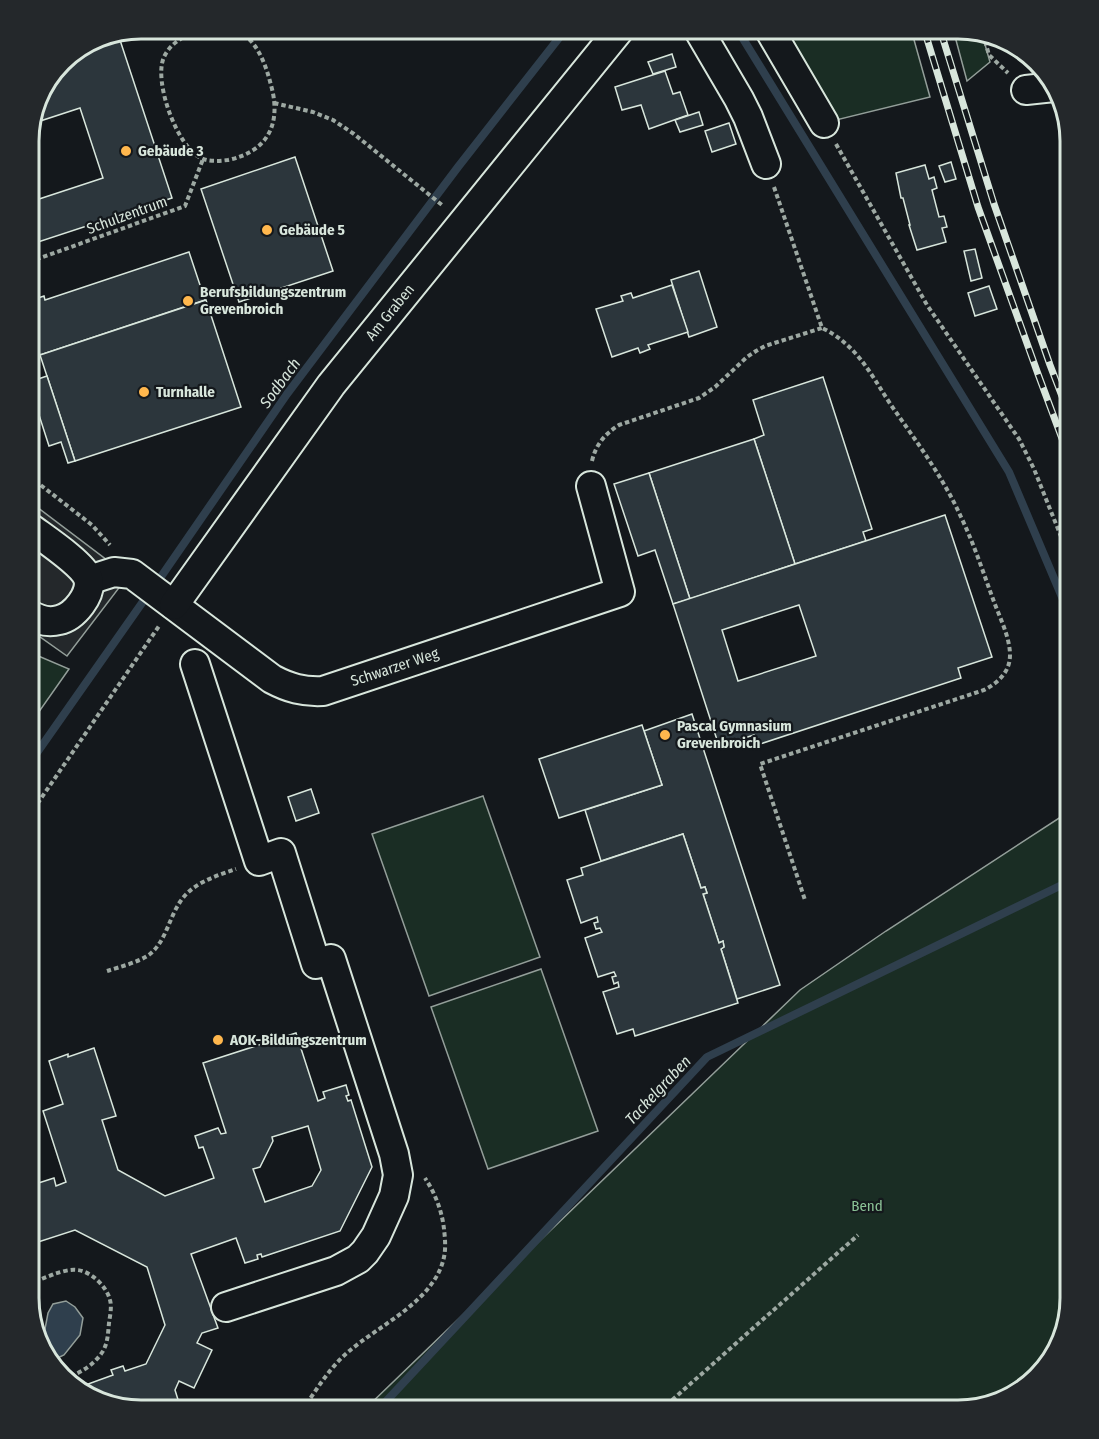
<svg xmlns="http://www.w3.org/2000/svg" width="1099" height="1439" viewBox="0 0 1099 1439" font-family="'Fira Sans Condensed',sans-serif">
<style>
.green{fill:#1a2d24;stroke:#939e99;stroke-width:1.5}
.parking{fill:#24282b;stroke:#939e99;stroke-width:1.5}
.water{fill:#2f3f4d;stroke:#939e99;stroke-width:1.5}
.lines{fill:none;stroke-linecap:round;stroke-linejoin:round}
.stream{stroke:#2f3f4d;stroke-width:8}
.building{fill:#2c363c;stroke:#d8e6dc;stroke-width:1.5;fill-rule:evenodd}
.minor-casing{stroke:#d8e6dc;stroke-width:32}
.path{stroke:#9da8a2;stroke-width:4;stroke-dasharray:4.5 3;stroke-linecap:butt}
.minor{stroke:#14181c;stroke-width:28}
.rail-casing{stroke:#d8e6dc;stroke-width:7}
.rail{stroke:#14181c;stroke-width:4.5;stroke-dasharray:14;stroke-linecap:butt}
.poi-dot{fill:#ffb74d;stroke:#14181c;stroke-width:2}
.labels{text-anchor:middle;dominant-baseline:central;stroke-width:4.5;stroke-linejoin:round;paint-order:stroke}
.poi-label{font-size:15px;font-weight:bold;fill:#d8e6dc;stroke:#14181c;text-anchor:start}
.street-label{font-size:15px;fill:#d8e6dc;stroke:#14181c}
.park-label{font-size:15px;fill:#8ac095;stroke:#14181c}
.water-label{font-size:16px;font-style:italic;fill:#d8e6dc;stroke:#14181c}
.rim{fill:none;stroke:#d8e6dc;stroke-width:3}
</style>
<rect width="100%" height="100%" fill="#14181c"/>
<g class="green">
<path d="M769 29H911L930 97 824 123Z"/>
<path d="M953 29H965L982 34 990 62 967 81Z"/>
<path d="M29 652 69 669 29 726Z"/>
<path d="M483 796 540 957 429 996 372 834Z"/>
<path d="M1070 811V1298L1056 1354 1020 1392 958 1410H364L800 990 886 931Z"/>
<path d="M541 969 598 1131 488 1169 431 1007Z"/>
</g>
<path class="parking" d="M29 501 128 576 67 656 29 629Z"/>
<path class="water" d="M66 1301 75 1307 83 1318 80 1335 64 1355 49 1362 47 1360 40 1335 45 1329 48 1313 53 1304Z"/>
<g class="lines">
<g class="stream">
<path d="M737 29 1009 472 1070 616"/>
<path d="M156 584 287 394 458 167 566 29"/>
<path d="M29 764 149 593"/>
<path d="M378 1410 707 1057 1070 881"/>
</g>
</g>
<g class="building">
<path d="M119 37 172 198 29 245V190L33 201 103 178 80 108 31 124 40 91 67 57Z"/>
<path d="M672 54 676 67 653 74 648 62Z"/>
<path d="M665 71 673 94 680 92 688 115 649 129 641 105 622 110 615 87Z"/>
<path d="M699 112 703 125 680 132 675 120Z"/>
<path d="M729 123 736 144 712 152 705 131Z"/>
<path d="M295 157 333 271 239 302 201 189Z"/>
<path d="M951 162 956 179 945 182 939 166Z"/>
<path d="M925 165 929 179 934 177 937 188 932 190 939 217 944 216 947 227 942 228 946 242 917 250 909 225H910L903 198H901L896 173Z"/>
<path d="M975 249 982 278 971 281 964 251Z"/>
<path d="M189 252 205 300 40 355 29 319V301L44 296 45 300Z"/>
<path d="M699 271 717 327 689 337 671 280Z"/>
<path d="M672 285 688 332 648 345 650 349 640 353 638 348 612 357 596 309 623 301 621 296 631 293 633 298Z"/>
<path d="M989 286 997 309 975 316 968 293Z"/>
<path d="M206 300 241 407 75 461 40 355Z"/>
<path d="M47 376 75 461 68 463 61 442 49 446 29 384V382Z"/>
<path d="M823 377 872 529 863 532 866 541 795 564 754 439 764 435 753 400Z"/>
<path d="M754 439 795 564 690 599 649 473Z"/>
<path d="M649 473 690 599 673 604 655 550 638 556 614 484Z"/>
<path d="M945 515 992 657 958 668 961 678 757 745 754 735 719 746 673 604ZM799 605 816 656 738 681 722 630Z"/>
<path d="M692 714 780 985 737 999 721 949 724 947 723 941 719 943 703 894 707 893 705 887 701 888 683 834 601 861 585 810 662 785 644 731Z"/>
<path d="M642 725 662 785 559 818 539 759Z"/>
<path d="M311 789 319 813 296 821 288 797Z"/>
<path d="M683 834 701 888 705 887 707 893 703 894 719 943 723 941 724 947 721 949 738 1003 635 1036 633 1029 617 1034 603 992 619 987 618 982 614 984 612 977 616 976 614 972 598 977 585 938 602 932 600 928 596 929 594 923 598 922 597 917 581 923 567 880 583 875 581 868Z"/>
<path d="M296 1033 318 1101 325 1098 323 1092 346 1085 349 1095 346 1096 348 1101 351 1100 372 1167 340 1231 262 1257 261 1254 257 1255 258 1259 245 1263 236 1238 191 1254 218 1328 202 1333 197 1343 212 1350 194 1388 179 1381 175 1390 180 1406 166 1410H141L85 1396 77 1388 113 1375 111 1370 123 1366 125 1371 146 1364 165 1325 147 1267 75 1230 29 1245V1186L54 1178 56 1186 66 1182 43 1111 63 1104 49 1061 68 1054V1057L94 1048 116 1116 102 1120 118 1170 165 1196 214 1178 203 1147 199 1148 195 1136 218 1128 221 1134 226 1133 203 1063ZM308 1126 321 1170 312 1186 265 1202 253 1169 260 1167 273 1141 272 1137Z"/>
</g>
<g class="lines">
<defs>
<g id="minor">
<path d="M698 29 739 99 748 117 766 164"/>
<path d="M769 29 824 123"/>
<path d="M1026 90 1054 87"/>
<path id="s1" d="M89 580 114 572 132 574 272 679C289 688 303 692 323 691L620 592 591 486"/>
<path id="s2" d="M174 605 331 385 620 29"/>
<path d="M29 614C38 620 48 623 59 620 74 617 93 594 88 578 82 563 42 537 29 527"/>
<path d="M195 664 259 861 281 853 316 964 331 959 394 1154 398 1175 394 1196 376 1236 365 1252 358 1259 336 1271 226 1307"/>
</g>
</defs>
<use href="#minor" class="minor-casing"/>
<g class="path">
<path d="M204 29C189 34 172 40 164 57 153 81 177 147 201 158 209 162 219 161 228 160 266 152 281 126 272 89 266 65 258 40 235 29"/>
<path d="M983 34 989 55 1008 73"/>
<path d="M274 103 313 112 333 120 354 134 442 205"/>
<path d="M836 144 927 305 1019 439 1034 469 1070 559"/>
<path d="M774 187 822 328C857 345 870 373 891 405 916 441 943 477 961 517 974 544 983 572 993 599 999 616 1010 637 1010 655 1010 672 998 683 984 690L760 764 805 900"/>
<path d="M29 262 185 206 203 159"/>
<path d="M592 461C596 444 605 434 619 425L699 398 715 387 747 357 756 351 765 346 822 328"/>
<path d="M29 476 92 525 110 545"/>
<path d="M29 816 159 626"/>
<path d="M107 971C119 967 140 962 150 954 166 941 169 918 180 902 192 883 216 876 236 869"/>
<path d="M29 1286C36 1280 45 1278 54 1274 61 1272 69 1269 77 1270 91 1271 107 1287 110 1300 112 1307 110 1316 109 1323 108 1333 108 1342 103 1351 95 1364 81 1373 66 1378"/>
<path d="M302 1410C316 1391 329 1368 348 1352 379 1325 435 1301 444 1257 446 1248 445 1238 444 1229 442 1211 435 1193 425 1178"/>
<path d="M661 1410 858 1235"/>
</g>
<use href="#minor" class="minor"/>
<defs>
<g id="rail">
<path d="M924 29 978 207 1038 374 1070 460"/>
<path d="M940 29 994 204 1050 365 1070 417"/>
</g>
</defs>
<use href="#rail" class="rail-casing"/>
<use href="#rail" class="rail"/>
</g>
<g class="poi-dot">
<circle cx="126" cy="151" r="6"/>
<circle cx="267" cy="230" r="6"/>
<circle cx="188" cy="301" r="6"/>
<circle cx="144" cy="392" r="6"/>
<circle cx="665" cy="735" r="6"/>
<circle cx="218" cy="1040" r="6"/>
</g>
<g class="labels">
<g class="poi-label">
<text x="138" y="151">Gebäude 3</text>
<text x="279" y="230">Gebäude 5</text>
<text x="200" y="292">Berufsbildungszentrum<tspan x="200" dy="17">Grevenbroich</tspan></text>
<text x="156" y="392">Turnhalle</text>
<text x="677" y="726">Pascal Gymnasium<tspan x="677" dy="17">Grevenbroich</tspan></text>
<text x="230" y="1040">AOK-Bildungszentrum</text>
</g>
<g class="street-label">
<text transform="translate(127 215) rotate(-20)">Schulzentrum</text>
<text stroke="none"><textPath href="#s2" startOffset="364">Am Graben</textPath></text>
<text stroke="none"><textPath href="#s1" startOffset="348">Schwarzer Weg</textPath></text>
</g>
<g class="park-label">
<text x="867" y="1206">Bend</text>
</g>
<g class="water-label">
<text transform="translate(280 383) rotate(-54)">Sodbach</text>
<text transform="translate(658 1090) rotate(-47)">Tackelgraben</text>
</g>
</g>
<path d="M0 0H1099V1439H0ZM141 39H958A102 102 0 0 1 1060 141V1298A102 102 0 0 1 958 1400H141A102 102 0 0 1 39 1298V141A102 102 0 0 1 141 39Z" fill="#24282b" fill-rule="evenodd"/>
<path class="rim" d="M141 39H958A102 102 0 0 1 1060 141V1298A102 102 0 0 1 958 1400H141A102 102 0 0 1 39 1298V141A102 102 0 0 1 141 39Z"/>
</svg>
